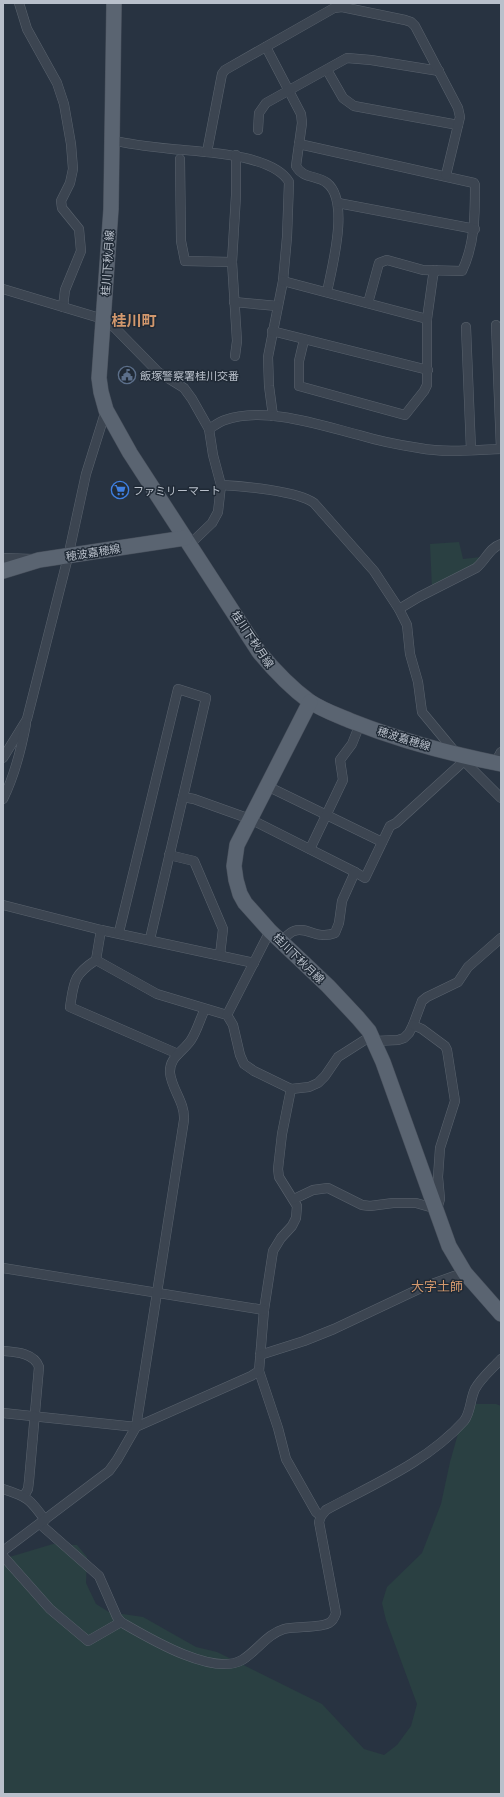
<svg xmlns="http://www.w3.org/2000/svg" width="504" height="1797" viewBox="0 0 504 1797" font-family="Commissioner,'Noto Sans JP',sans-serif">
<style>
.green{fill:#2a4042}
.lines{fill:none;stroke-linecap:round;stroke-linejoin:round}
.minor-casing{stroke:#5a636e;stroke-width:10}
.primary-casing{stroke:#464e5a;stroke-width:16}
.minor{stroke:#3c4551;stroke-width:9}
.primary{stroke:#5a6471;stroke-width:15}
.labels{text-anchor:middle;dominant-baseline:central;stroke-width:3;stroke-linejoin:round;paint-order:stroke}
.street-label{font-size:11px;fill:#b9c0cb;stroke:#202a36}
.poi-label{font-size:11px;fill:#b9c0cb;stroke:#202a36;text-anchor:start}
.quarter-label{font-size:13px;fill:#d2986d;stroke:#202a36}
.district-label{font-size:15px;font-weight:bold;fill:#d2986d;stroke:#202a36}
</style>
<rect width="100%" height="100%" fill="#283341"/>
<g class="green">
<path d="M459 542 463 559 481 557 478 562 432 588 430 544Z"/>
<path d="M476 1404H496L501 1406V1794H3V1559L53 1544 77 1545 87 1557 86 1583 96 1604 109 1612 143 1617 196 1647 217 1652 322 1704 364 1749 384 1755 397 1745 411 1726 417 1704 386 1620 382 1603 387 1587 422 1553 441 1504 450 1462 463 1416Z"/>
</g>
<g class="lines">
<defs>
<g id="minor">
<path d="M19 3 27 29 57 83 64 104 71 144 73 169 70 183 61 201 62 208 79 229 81 251 65 290 63 307"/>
<path d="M266 47 301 114 302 123 296 166C303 179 317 175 327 183 350 201 332 267 327 292"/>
<path d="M327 70 343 98 354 106 458 125"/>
<path d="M258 130 259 113 266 103 347 58 371 60 439 71"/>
<path d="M112 140C132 145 152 147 172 149 202 152 273 154 289 182L287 237 283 281 268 357 269 386 273 416"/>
<path d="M299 144 474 183 475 185C475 214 475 244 462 271L423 270 387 260 379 263 368 303"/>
<path d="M207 152 222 74 225 70 334 8 342 7 405 20 411 22 415 26 458 108 460 117 446 175"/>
<path d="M180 159 181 241 185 261 232 262"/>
<path d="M338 203 475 229"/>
<path d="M283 281 427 319"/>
<path d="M3 289 103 319 115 328 158 372 184 388 192 399 209 429 213 455 221 485 218 512 212 523 189 545"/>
<path d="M234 302 277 306"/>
<path d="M496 325 501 449"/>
<path d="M466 327 471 450"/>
<path d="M272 331 428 370"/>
<path d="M304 340 299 361V386L405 415 424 391 427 385V319L433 276 435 270"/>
<path d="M235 356 237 341 232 262 236 195V155"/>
<path d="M209 429C214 426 219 422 225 420 265 406 320 425 359 435 379 441 399 445 419 448 446 453 473 450 501 449"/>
<path d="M221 485C243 486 298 491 314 503L374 571 399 609 407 625 410 654 418 682 422 712 456 753 501 798"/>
<path d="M3 558 33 559"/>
<path d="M399 609 419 597 476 568C486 560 489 548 501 544"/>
<path d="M3 758 27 719 68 557 86 474 106 410"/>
<path d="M495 763 501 752"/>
<path d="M267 786 382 842"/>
<path d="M183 797 194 799 250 819 355 872"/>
<path d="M3 799C15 775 21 750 26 724"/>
<path d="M310 849 343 780 340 760 352 744 360 724"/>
<path d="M169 855 194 861 223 929 220 955"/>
<path d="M3 905 101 930 254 963"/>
<path d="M101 930 96 960 157 994 227 1015 233 1025 240 1055 244 1064 254 1071 291 1089 309 1087 318 1083 325 1076 338 1057 371 1036"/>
<path d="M119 932 178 689 206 698 150 939"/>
<path d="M281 941C285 938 290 932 294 931 307 926 316 940 335 933L339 923 342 901 355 872 365 878 390 826 396 823 464 761"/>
<path d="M96 960C73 975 74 982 70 1007L178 1054"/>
<path d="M227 1015 270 931"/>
<path d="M374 1041 398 1040 404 1038 409 1033 413 1025 422 1001 427 997 458 982 468 967 501 938"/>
<path d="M291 1089 282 1134 278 1169 279 1177 297 1206 296 1218 292 1226 281 1238 273 1251 264 1310 259 1371 278 1428 286 1459 316 1512 321 1516"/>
<path d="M294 1199 313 1190 328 1188 362 1205 370 1206 393 1203H416L437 1209 440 1199 438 1177 440 1148 455 1101 447 1050 445 1046 422 1029 413 1025"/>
<path d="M3 1268 264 1310"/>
<path d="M3 1351C16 1352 34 1353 39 1367L29 1481 28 1489 24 1496"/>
<path d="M260 1355 304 1341 334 1329 421 1288 457 1275 462 1270"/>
<path d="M3 1413 136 1427 251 1376 259 1371"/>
<path d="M3 1489C28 1497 30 1499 45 1520"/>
<path d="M40 1524 99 1576 117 1617 121 1622C147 1637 213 1677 242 1660 257 1651 267 1634 284 1629 295 1626 321 1628 329 1623 333 1621 335 1616 336 1613L319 1522 321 1516 326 1510C374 1484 427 1462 464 1421 471 1412 470 1399 475 1389 481 1378 492 1369 501 1359"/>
<path d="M3 1551 109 1471 117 1460 136 1427 184 1120C185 1102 172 1090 170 1073 169 1057 183 1052 191 1040 197 1031 200 1019 205 1009"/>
<path d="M3 1556 50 1609 88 1641 121 1622"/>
</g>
<g id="primary">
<path d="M114 3 111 209 99 378 101 392 106 410 130 453 259 652C274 670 290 687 309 701 322 710 337 715 351 721 399 740 450 754 501 764"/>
<path d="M3 571 39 560 185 538"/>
<path d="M310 702 237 845 234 866 236 880 240 894 245 903 270 931 328 986 358 1018 369 1031 383 1062 449 1246 465 1273 501 1314"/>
</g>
</defs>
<use href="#minor" class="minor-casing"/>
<use href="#primary" class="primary-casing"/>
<use href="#minor" class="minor"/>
<use href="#primary" class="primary"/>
</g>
<defs>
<symbol id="civic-ring" viewBox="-11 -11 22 22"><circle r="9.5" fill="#202a36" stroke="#5c6f8a" stroke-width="1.5"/><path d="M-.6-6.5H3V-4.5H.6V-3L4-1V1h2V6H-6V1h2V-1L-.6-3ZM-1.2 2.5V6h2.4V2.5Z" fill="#5c6f8a"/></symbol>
<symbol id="supermarket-ring" viewBox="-11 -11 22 22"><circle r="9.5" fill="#202a36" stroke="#3f7fe0" stroke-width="1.5"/><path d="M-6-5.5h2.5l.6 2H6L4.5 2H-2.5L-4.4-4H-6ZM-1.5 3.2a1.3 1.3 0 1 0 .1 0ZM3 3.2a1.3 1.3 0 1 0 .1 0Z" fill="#3f7fe0"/></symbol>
</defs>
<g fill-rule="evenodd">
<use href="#civic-ring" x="117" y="365" width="20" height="20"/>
<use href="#supermarket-ring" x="110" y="480" width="20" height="20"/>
</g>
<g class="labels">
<g class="street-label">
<text transform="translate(107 263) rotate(-86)">桂川下秋月線</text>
<text transform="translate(93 552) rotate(-9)">穂波嘉穂線</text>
<text transform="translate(253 639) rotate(56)">桂川下秋月線</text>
<text transform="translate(404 738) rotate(17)">穂波嘉穂線</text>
<text transform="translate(299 958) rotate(44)">桂川下秋月線</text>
</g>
<g class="poi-label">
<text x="140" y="375">飯塚警察署桂川交番</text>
<text x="133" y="490">ファミリーマート</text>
</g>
<g class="quarter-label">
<text x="437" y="1286">大字土師</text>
</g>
<g class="district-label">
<text x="134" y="320">桂川町</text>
</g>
</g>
<rect width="504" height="1797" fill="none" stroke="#b9c0cb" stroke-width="8"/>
</svg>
